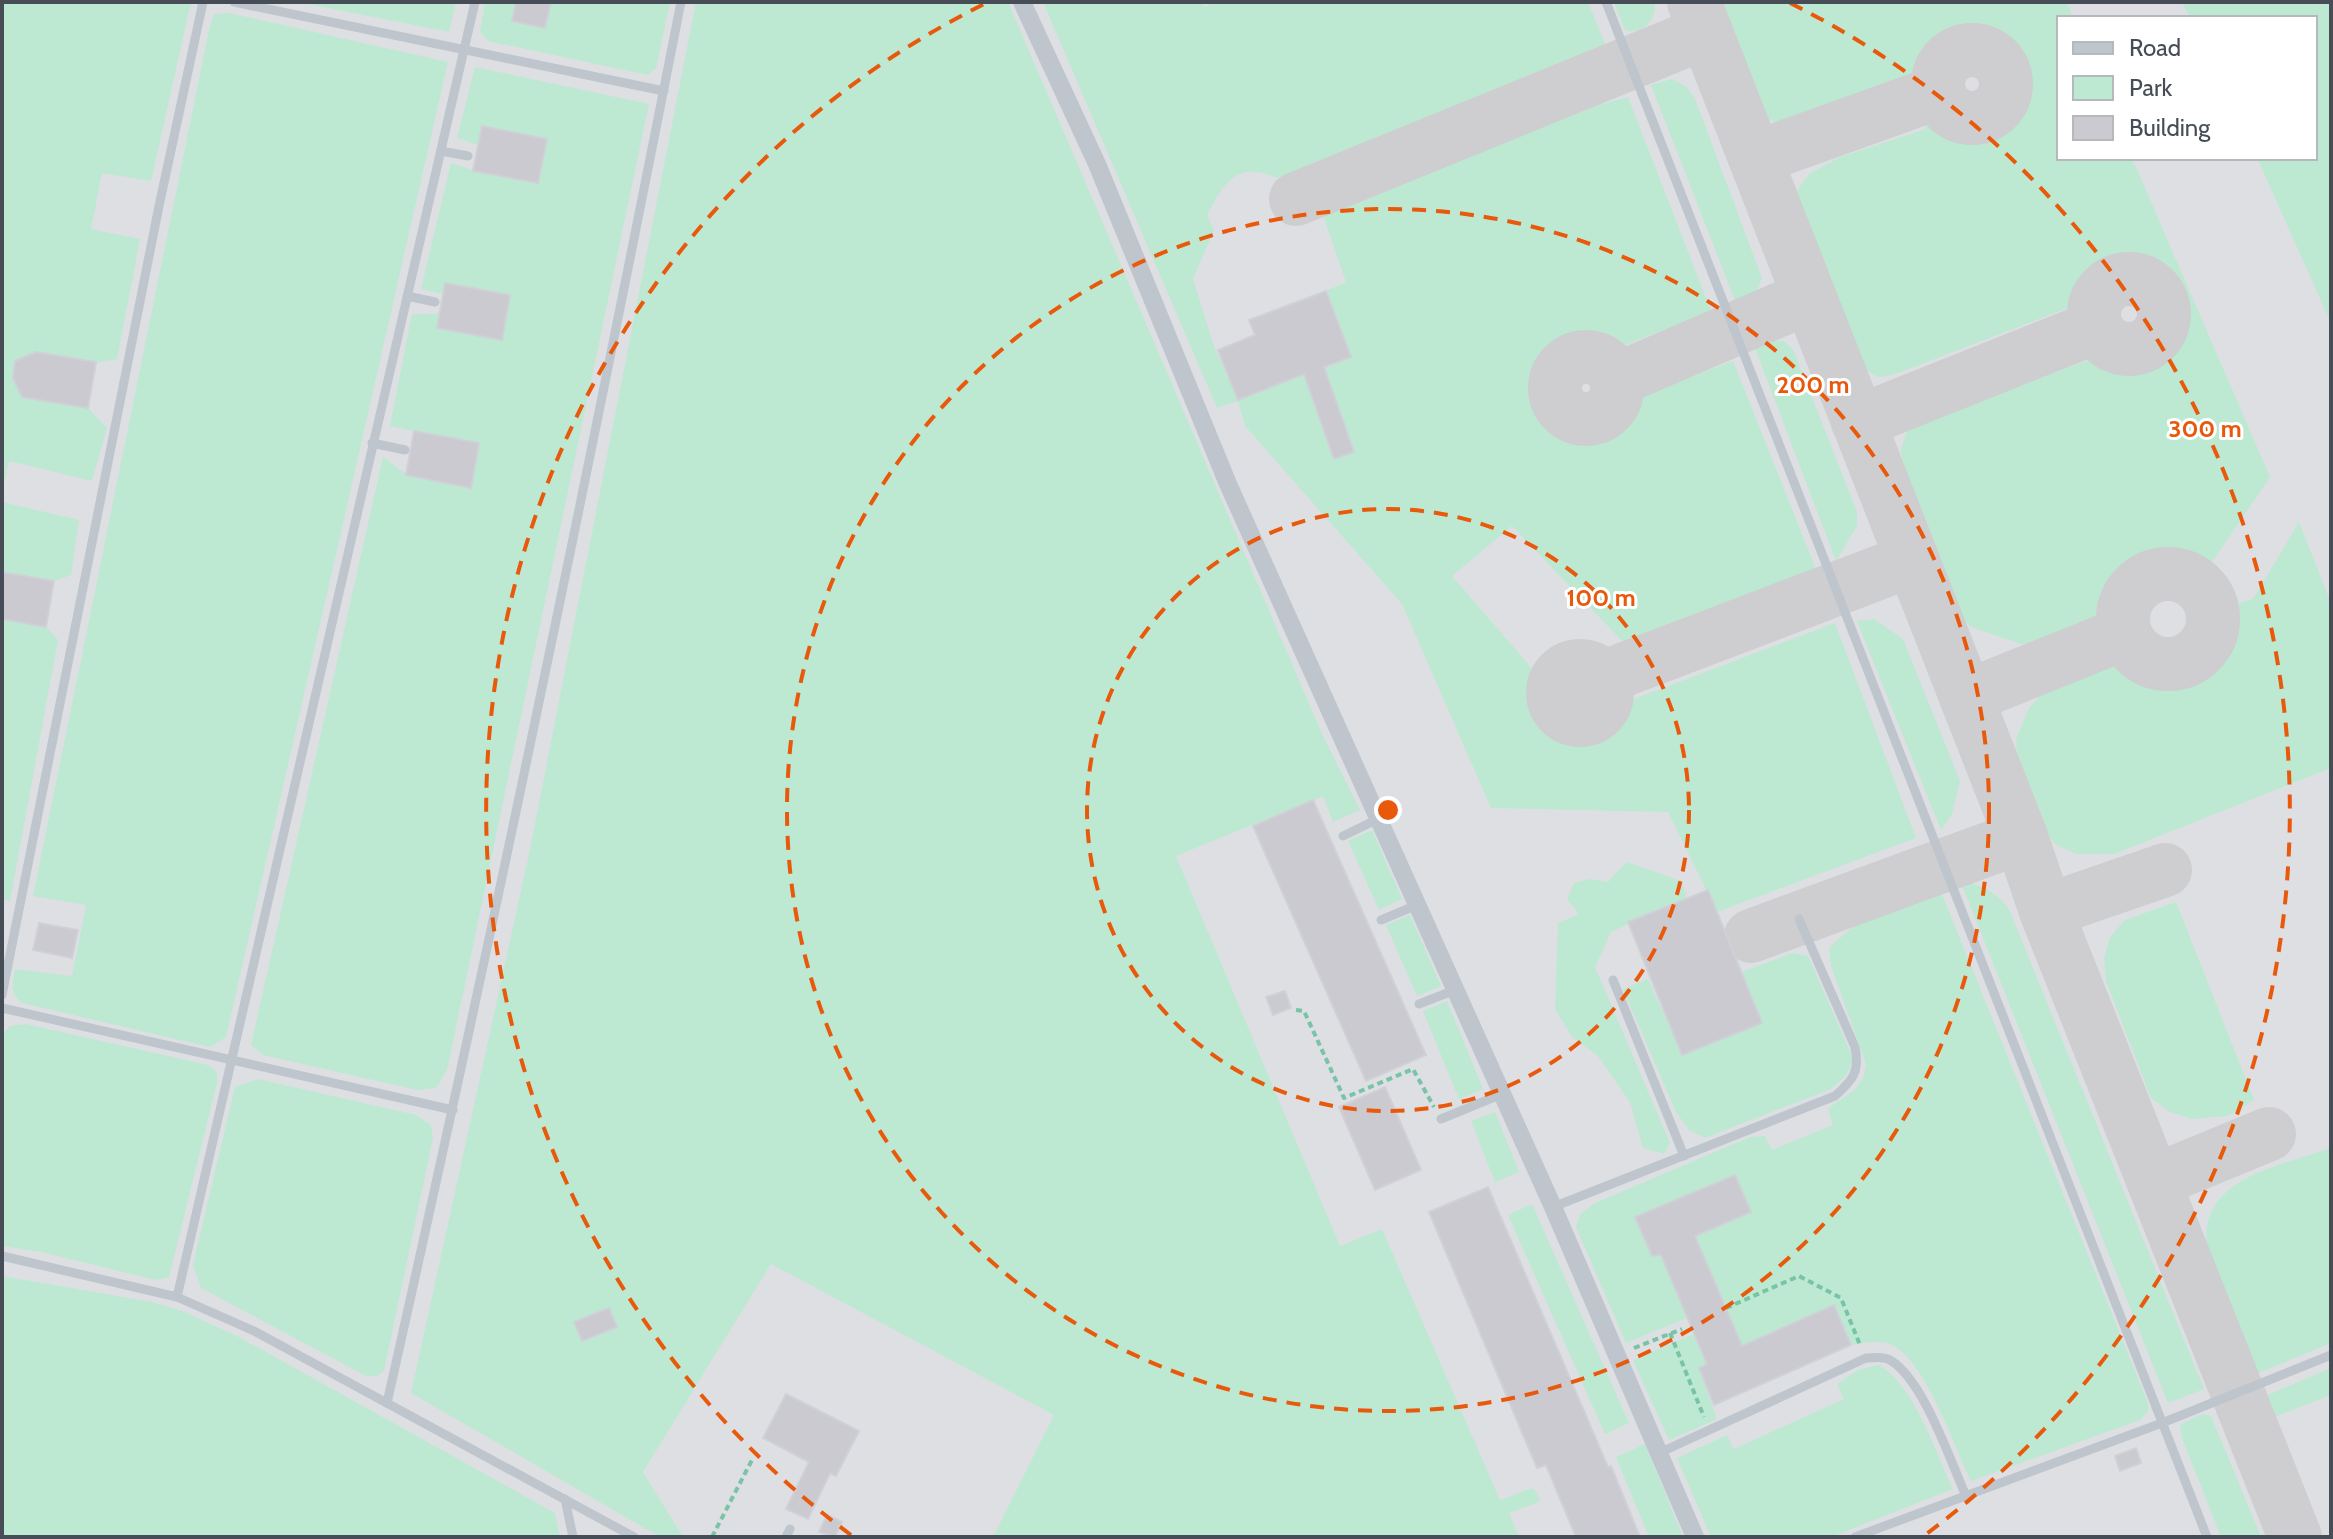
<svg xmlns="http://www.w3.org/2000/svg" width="2333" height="1539" viewBox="0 0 2333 1539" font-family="Cabin,sans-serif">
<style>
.airport{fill:#dedfe3;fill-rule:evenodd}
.green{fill:#bde9d2}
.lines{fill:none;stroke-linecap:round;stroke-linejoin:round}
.taxiway{stroke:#ceced0;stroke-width:54}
.building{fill:#cacad0;stroke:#d0d1d7;stroke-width:2}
.path{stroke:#79c3a6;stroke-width:4;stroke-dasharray:6 4;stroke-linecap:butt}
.lane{stroke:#bec5cd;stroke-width:9}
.street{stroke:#bec5cd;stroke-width:18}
.ring{fill:none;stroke:#e8590c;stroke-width:4;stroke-dasharray:14 10}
.centre{fill:#e8590c;stroke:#fff;stroke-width:4}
.ring-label{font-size:24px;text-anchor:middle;font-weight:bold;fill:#e8590c;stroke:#fff;stroke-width:6;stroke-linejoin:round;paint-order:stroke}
</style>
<rect width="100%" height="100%" fill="#eeecec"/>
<path class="airport" d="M2 2H2331V1537H2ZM2059 18H2315V158H2059Z"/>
<g class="green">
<path d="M2 2H191L151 181 102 173 91 229 140 239 117 359 96 363 88 408 107 428 92 481 9 461 2 491Z"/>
<path d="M298 2H456L449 32Z"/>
<path d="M485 2H516L512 21 545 28 551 2H670L656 68 648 75 488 41 480 32Z"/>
<path d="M696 2H1008L1323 736 1360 810 1333 822 1323 796 1176 856 1340 1246 1382 1229 1500 1500 1533 1488 1541 1501 1509 1513 1519 1537H993L1054 1415 771 1264 643 1472 683 1537H660L411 1393 529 854Z"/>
<path d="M1043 2H1202L1204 7 1215 2H1588L1605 44 1277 178C1236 160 1224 183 1207 215L1214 230 1193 279 1214 346 1238 400 1304 374 1334 459 1353 453 1324 367 1351 356 1326 291 1346 282 1323 215 1595 106 1628 97 1711 311 1618 348 1595 340 1557 352 1547 369 1543 390 1535 393 1544 415 1550 413C1571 443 1610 434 1629 408L1641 407 1642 395 1733 361 1819 577 1631 650 1512 526 1452 576 1542 680V711L1568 733C1595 733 1603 728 1618 705L1835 623 1916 838 1717 912 1668 812 1491 808 1402 604 1245 426 1238 401 1217 408Z"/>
<path d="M1614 2H1655C1656 20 1644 35 1625 30Z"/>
<path d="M1715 2H2067L2073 18H2059V158H2132L2270 477 2206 571C2199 568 2190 561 2183 560 2146 556 2120 581 2113 614L2058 639 2021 644 1971 627 1950 606 1904 480 1901 449 1908 428 2091 359 2134 366 2156 359 2177 339 2181 319 2180 305 2185 301 2180 285H2171L2165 275 2145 266H2122L2101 272 2068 308 1893 375 1878 377 1861 367 1793 196 1809 174 1840 157 1926 129 1923 120C1936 123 1947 130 1960 133 1998 143 2026 111 2021 75L2027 73 2023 56 2013 57C1990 25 1956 24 1932 57 1924 67 1923 79 1912 88L1907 81 1781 125 1761 115Z"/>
<path d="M2182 2H2331V323L2257 158H2315V18H2190Z"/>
<path d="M229 13 448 62 226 1037 210 1047 22 1003C9 994 13 983 15 969L72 976 86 905 33 896 209 30 214 14Z"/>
<path d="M475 67 649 104 447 1070 436 1088 417 1090 263 1055 251 1045 383 457 406 474 414 431 390 426 412 314H440L443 294 421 289 451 163 473 170 478 145 457 138Z"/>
<path d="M1672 79 1687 87 1695 99 1762 278C1757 292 1752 300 1736 303L1651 85Z"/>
<path d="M1769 341H1784L1793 349 1857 512V526L1836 561 1755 348Z"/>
<path d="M2 502 79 520 71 575 54 581 46 627 58 640 10 901 2 899Z"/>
<path d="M2299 522 2331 603V768L2114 854H2076L2053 843 2018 767 2016 739 2029 708 2055 679 2124 652 2159 673C2184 671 2221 668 2229 639 2231 630 2227 616 2226 607L2253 599Z"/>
<path d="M1874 619 1903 639 1960 781 1952 814 1941 830 1857 621Z"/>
<path d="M1372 830 1402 899 1379 910 1348 841Z"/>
<path d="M1627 862 1681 881 1687 898 1611 932 1595 967 1670 1143 1664 1154 1643 1148 1630 1102 1598 1056 1572 1037 1555 1009 1558 923 1579 914 1567 899 1574 883 1590 879 1608 882Z"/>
<path d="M1960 880C1981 885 1996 892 2009 909L2204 1389 2168 1403Z"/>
<path d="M1941 892 2148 1403V1412L2140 1420 1971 1481C1954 1446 1927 1365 1894 1346 1882 1339 1864 1343 1851 1345L1834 1305 1742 1346 1695 1236 1751 1212 1735 1175 1636 1217 1652 1256 1661 1255 1687 1318 1626 1343 1576 1227 1580 1215 1593 1204 1750 1137 1765 1136 1772 1150 1833 1125 1828 1109C1847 1093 1863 1092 1866 1064L1831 966 1829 949C1850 923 1907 893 1941 892Z"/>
<path d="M2176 902 2254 1100 2228 1116 2192 1119 2170 1112 2151 1098 2106 981 2104 958 2110 937 2125 920Z"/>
<path d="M1410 915 1441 986 1417 996 1386 925Z"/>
<path d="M1793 953 1808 956 1853 1058 1847 1075 1831 1089 1705 1138 1689 1130 1676 1112 1623 989 1648 979 1682 1054 1762 1023 1741 972Z"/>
<path d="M1447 1001 1483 1089 1459 1099 1423 1011Z"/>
<path d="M26 1024 208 1065 217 1072V1083L169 1277 155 1280 42 1252 2 1246V1034L10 1026Z"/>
<path d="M258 1079 416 1115 431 1125 433 1138 384 1371 377 1376H366L201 1288 193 1265 235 1087Z"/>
<path d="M1495 1112 1519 1172 1495 1182 1471 1121Z"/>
<path d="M2331 1148V1343L2258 1373 2208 1252C2194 1178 2278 1167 2331 1148Z"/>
<path d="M1532 1204 1629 1423 1605 1434 1508 1215Z"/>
<path d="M2 1276 152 1302 182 1311 239 1337 555 1513 560 1537H2Z"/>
<path d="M1694 1334 1707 1364 1699 1369 1717 1419 1669 1440 1633 1360Z"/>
<path d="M1879 1365C1915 1386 1935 1452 1953 1489L1831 1537H1711L1677 1458 1727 1435 1734 1449 1844 1399 1837 1384 1858 1370Z"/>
<path d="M2331 1368V1395L2272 1418 2263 1397Z"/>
<path d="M2203 1414 2211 1416 2261 1537H2221L2182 1438 2180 1425Z"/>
<path d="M1645 1444 1683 1537H1649L1616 1457Z"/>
</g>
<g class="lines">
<g class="taxiway">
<path d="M1694 2 2021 837 2046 911 2295 1537"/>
<circle cx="1972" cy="84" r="34"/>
<path d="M1755 158 1939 92"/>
<path d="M1296 199 1706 32"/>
<circle cx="2129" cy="314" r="35"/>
<circle cx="1586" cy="388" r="31"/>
<path d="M1616 380 1809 297"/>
<path d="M1858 422 2096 327"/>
<circle cx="2168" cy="619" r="45"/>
<circle cx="1580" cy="693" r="27"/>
<path d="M1602 678 1912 560"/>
<path d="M1966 697 2125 633"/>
<path d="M2046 911 2165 870"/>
<path d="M1751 936 2021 837"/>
<path d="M2155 1181 2269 1134"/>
</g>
</g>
<g class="building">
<path d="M516 2H551L545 28 512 21Z"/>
<path d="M482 126 547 139 538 183 473 171Z"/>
<path d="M445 283 510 295 502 340 437 328Z"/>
<path d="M1326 291 1351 357 1324 367 1354 452 1334 459 1304 374 1238 400 1218 350 1255 335 1249 320Z"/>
<path d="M36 352 96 362 88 408 22 397 13 378 15 361Z"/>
<path d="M414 431 479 443 471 488 406 475Z"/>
<path d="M2 572 54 581 46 627 2 619Z"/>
<path d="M1313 800 1426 1055 1366 1081 1253 826Z"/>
<path d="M1708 890 1762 1023 1682 1055 1628 922Z"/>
<path d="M39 923 78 930 72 958 33 950Z"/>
<path d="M1285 991 1291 1008 1273 1015 1266 997Z"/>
<path d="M1385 1087 1421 1170 1375 1190 1339 1107Z"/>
<path d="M1735 1175 1751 1212 1695 1236 1742 1346 1834 1305 1851 1345 1714 1405 1699 1368 1707 1364 1661 1255 1652 1256 1635 1217Z"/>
<path d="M1488 1187 1608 1467 1611 1466 1640 1537H1576L1546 1465 1537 1468 1429 1212Z"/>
<path d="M609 1308 617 1327 582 1341 574 1322Z"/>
<path d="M786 1394 859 1431 836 1476 830 1473 808 1519 786 1509 809 1462 763 1438Z"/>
<path d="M2136 1448 2141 1463 2120 1471 2115 1456Z"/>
<path d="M827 1515 842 1522 835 1537 819 1532Z"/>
</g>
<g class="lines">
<g class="path">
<path d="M1296 1010 1304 1011 1344 1098 1413 1069 1434 1107"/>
<path d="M1726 1308 1799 1276 1841 1298 1860 1345"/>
<path d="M1670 1333 1704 1417"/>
<path d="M1634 1348 1682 1329"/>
<path d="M712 1537 753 1458"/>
</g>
<g class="lane">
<path d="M234 2 664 91"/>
<path d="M1606 2 2207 1537"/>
<path d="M441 151 468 156"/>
<path d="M407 296 435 302"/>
<path d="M372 443 405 450"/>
<path d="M1343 836 1378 819"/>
<path d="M1381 920 1417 905"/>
<path d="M1613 980 1684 1156"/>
<path d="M2 995 159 206 203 2"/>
<path d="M1419 1004 1455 990"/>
<path d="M2 1008 453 1110"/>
<path d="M1441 1119 1502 1094"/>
<path d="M1553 1207 1835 1096C1853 1080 1860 1072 1855 1047L1799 919"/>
<path d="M2 1256 177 1297 254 1331 634 1537"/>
<path d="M177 1297 475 2"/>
<path d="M387 1403C492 937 589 470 681 2"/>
<path d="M1659 1453 1866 1358C1874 1358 1883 1356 1890 1360 1923 1379 1950 1460 1966 1496"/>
<path d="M565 1499 573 1537"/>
<path d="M786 1537 790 1529"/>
<path d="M1855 1537 2162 1423 2331 1355"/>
</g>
<path class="street" d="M1022 2 1097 164 1228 484 1553 1207 1695 1537"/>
</g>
<g class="ring">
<circle cx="1388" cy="810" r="301"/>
<circle cx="1388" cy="810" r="601"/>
<path d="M851 1535A902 902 0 0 1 986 3M1790 3A902 902 0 0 1 1925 1535"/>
</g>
<circle cx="1388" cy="810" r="12" class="centre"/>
<g class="ring-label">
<text x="1813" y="393">200 m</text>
<text x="2205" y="437">300 m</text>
<text x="1601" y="606">100 m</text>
</g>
<rect width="2333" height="1539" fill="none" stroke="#464d57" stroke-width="8"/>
<rect x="2057" y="16" width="260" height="144" fill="#ffffff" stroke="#b5b8bc" stroke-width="2"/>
<rect x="2073" y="42" width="40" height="12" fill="#bec5cd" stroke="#b5b8bc" stroke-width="2"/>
<text x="2129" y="56" font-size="24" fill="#464d57">Road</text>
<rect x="2073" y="76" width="40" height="24" fill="#bde9d2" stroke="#b5b8bc" stroke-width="2"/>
<text x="2129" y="96" font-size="24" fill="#464d57">Park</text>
<rect x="2073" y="116" width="40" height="24" fill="#cacad0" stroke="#b5b8bc" stroke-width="2"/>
<text x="2129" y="136" font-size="24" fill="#464d57">Building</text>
</svg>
